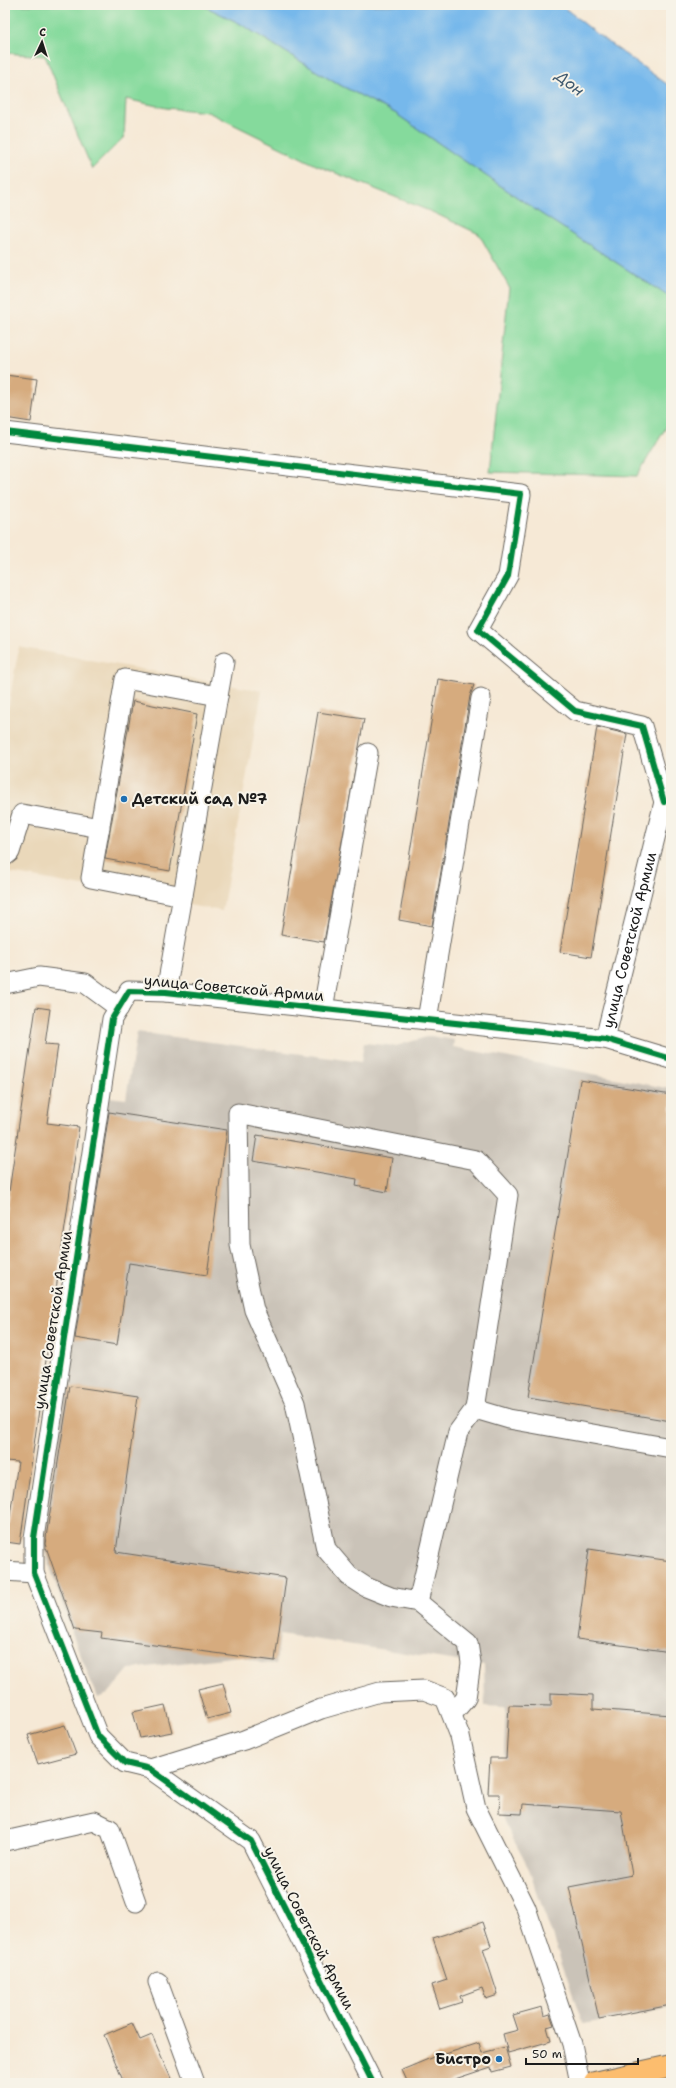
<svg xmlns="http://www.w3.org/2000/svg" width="676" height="2088" viewBox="0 0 676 2088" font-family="'Shantell Sans',sans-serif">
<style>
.built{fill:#ead8ba}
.industrial{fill:#cac3b8}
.green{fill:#85da9c;stroke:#507b5c}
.water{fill:#76b8eb;stroke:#496a84}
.building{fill:#d6ab7e}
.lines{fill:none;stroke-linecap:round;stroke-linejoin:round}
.minor-casing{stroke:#68645d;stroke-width:21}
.major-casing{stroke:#68645d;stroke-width:24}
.minor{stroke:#fff;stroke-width:19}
.major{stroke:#fcbd6e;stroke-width:22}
.cycleway-casing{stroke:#f7f3e8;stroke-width:8}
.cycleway{stroke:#00873e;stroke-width:6}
.poi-dot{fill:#1f6fb2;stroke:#f7f3e8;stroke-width:1.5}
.labels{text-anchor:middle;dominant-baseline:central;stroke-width:4;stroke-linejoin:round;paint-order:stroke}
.poi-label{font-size:15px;font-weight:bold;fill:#1c1c1c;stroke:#f7f3e8;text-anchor:start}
.street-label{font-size:15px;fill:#1c1c1c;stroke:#f7f3e8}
.water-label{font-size:16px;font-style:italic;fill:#405a6f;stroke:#f7f3e8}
</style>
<rect width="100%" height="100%" fill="#f7f3e8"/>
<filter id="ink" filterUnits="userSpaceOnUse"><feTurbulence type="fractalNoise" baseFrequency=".025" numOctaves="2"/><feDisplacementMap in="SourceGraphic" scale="8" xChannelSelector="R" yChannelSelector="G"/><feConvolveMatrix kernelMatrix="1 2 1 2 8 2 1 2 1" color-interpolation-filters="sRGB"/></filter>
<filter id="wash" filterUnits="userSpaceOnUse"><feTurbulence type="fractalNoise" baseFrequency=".012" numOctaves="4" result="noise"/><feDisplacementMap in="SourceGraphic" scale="16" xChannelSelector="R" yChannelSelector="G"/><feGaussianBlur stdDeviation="0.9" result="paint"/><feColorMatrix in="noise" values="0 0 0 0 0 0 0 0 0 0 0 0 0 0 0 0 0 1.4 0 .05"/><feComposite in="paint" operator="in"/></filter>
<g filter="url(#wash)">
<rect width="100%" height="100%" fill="#f6e9d6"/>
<path class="built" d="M19 647 262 691 222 911 5 872V725Z"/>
<path class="industrial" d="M137 1032 361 1062 364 1043 396 1046 430 1036 454 1040 453 1047 671 1089V2007L583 2024 529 1869 501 1816 506 1707 485 1706 484 1665 280 1634 276 1664 261 1663 240 1656 129 1669 108 1694 97 1698 71 1630 43 1545 108 1097 126 1099Z"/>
<path class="green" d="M5 5H202L239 23 334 82 395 113 540 213 671 298V419L637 476 490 472 509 287 479 234 432 212 316 165 208 112 166 108 126 99 124 137 92 169 45 56 5 53Z"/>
<path class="water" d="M202 5H561L601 37 671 87V298L540 213 395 113 334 82 239 23Z"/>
<g id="blocks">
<g class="building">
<path d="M5 375 37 379 31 422 5 418Z"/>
<path d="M438 679 474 685 470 696 432 926 399 920Z"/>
<path d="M133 701 197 714 170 871 105 859Z"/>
<path d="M318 712 364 719 324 942 281 935Z"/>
<path d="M597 727 627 734 591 957 560 952Z"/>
<path d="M36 1007 50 1009 45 1044 58 1045 47 1123 79 1127 20 1544 6 1542 18 1462 5 1461V1219Z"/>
<path d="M580 1080 671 1095V1421L528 1397Z"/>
<path d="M109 1112 227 1130 207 1275 129 1263 117 1345 75 1338Z"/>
<path d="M257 1135 392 1158 387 1192 356 1186 357 1179 253 1161Z"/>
<path d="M70 1386 138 1396 116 1552 286 1578 275 1661 101 1638 102 1633 75 1630 45 1544Z"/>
<path d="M589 1549 671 1561V1652L577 1639Z"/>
<path d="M223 1683 231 1713 207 1719 198 1689Z"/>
<path d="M551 1693 593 1695V1709L671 1715V2005L599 2019 569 1887 632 1875 621 1811 523 1804 522 1814 499 1813 500 1794H488L490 1758H506L509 1705 551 1706Z"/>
<path d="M165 1705 172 1732 140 1738 133 1712Z"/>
<path d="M65 1725 76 1754 38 1764 28 1735Z"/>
<path d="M483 1922 491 1946 483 1949 498 1995 486 1999 482 1988 460 1996 462 2002 440 2009 432 1985 447 1980 433 1938Z"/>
<path d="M542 2007 544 2016 550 2014 554 2025 547 2027 551 2041 508 2053 503 2034 518 2030 513 2015Z"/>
<path d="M132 2023 140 2040 152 2035 173 2083H124L104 2035Z"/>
<path d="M479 2043 482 2053 505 2047 511 2067 492 2072 491 2067 443 2083H408L402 2070 438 2055 439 2056Z"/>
</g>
</g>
</g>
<g filter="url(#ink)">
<use href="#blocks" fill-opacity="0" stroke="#68645d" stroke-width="1"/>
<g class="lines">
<defs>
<g id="minor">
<path d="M5 432 521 494 508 576 478 630 575 711 642 726 664 802"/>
<path d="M5 856 10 852 22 814 100 828"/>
<path d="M183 896 91 878 125 679 218 696"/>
<path d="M5 984 39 977 85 983 119 1008"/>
<path d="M166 992 224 662"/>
<path d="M323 1009 368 753"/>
<path d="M427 1020 481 698"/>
<path id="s1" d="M605 1039 664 802 671 801"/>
<path d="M475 1409 509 1419 671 1448"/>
<path d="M5 1571 34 1573"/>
<path d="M418 1602 458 1432 475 1409 508 1195 476 1160 238 1113 240 1245 254 1310 295 1403 326 1549 349 1576 366 1587 391 1597 418 1602 468 1643 471 1663 466 1698 453 1713"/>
<path d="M150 1769 244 1740 321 1709 380 1692 424 1690 445 1698 460 1736 476 1808 526 1908 572 2044 580 2083"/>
<path d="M5 1841 94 1821 110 1829 136 1902"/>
<path d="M158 1982 195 2083"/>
<path d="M373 2083 251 1841 150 1769 125 1763 98 1736 34 1573V1538L112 1019 129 991 166 992 605 1039 671 1059"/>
</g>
<path id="major" d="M595 2083 671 2066"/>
</defs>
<use href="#minor" class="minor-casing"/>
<use href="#major" class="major-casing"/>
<use href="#minor" class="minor"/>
<use href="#major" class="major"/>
<defs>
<g id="cycleway">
<path d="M5 432 521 494 508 576 478 630 575 711 642 726 664 802"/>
<path d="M373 2083 251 1841 150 1769 125 1763 98 1736 34 1573V1538L112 1019 129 991 166 992 605 1039 671 1059"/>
</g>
</defs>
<use href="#cycleway" class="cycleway-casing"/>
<use href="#cycleway" class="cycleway"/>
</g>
</g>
<g class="poi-dot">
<circle cx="124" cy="799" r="4"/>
<circle cx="499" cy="2059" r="4"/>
</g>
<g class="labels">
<g class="poi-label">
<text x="132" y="799">Детский сад №7</text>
<text x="491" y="2059" text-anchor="end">Бистро</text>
</g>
<g class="street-label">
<text stroke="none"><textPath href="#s1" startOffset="102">улица Советской Армии</textPath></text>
<text transform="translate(234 988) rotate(5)">улица Советской Армии</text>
<text transform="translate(53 1320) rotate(-81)">улица Советской Армии</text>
<text transform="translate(309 1928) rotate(63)">улица Советской Армии</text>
</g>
<g class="water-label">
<text transform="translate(570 83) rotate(38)">Дон</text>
</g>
</g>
<rect width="676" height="2088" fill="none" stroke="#f7f3e8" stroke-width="20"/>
<g transform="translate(42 42) rotate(4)" stroke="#f7f3e8" stroke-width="3" paint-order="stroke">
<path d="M0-3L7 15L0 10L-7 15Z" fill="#1c1c1c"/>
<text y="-6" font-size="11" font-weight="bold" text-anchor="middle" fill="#1c1c1c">С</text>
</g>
<path d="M526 2058v6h112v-6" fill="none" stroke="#1c1c1c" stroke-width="2"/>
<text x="532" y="2058" font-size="12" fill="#1c1c1c" stroke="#f7f3e8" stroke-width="3" paint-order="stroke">50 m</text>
</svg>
